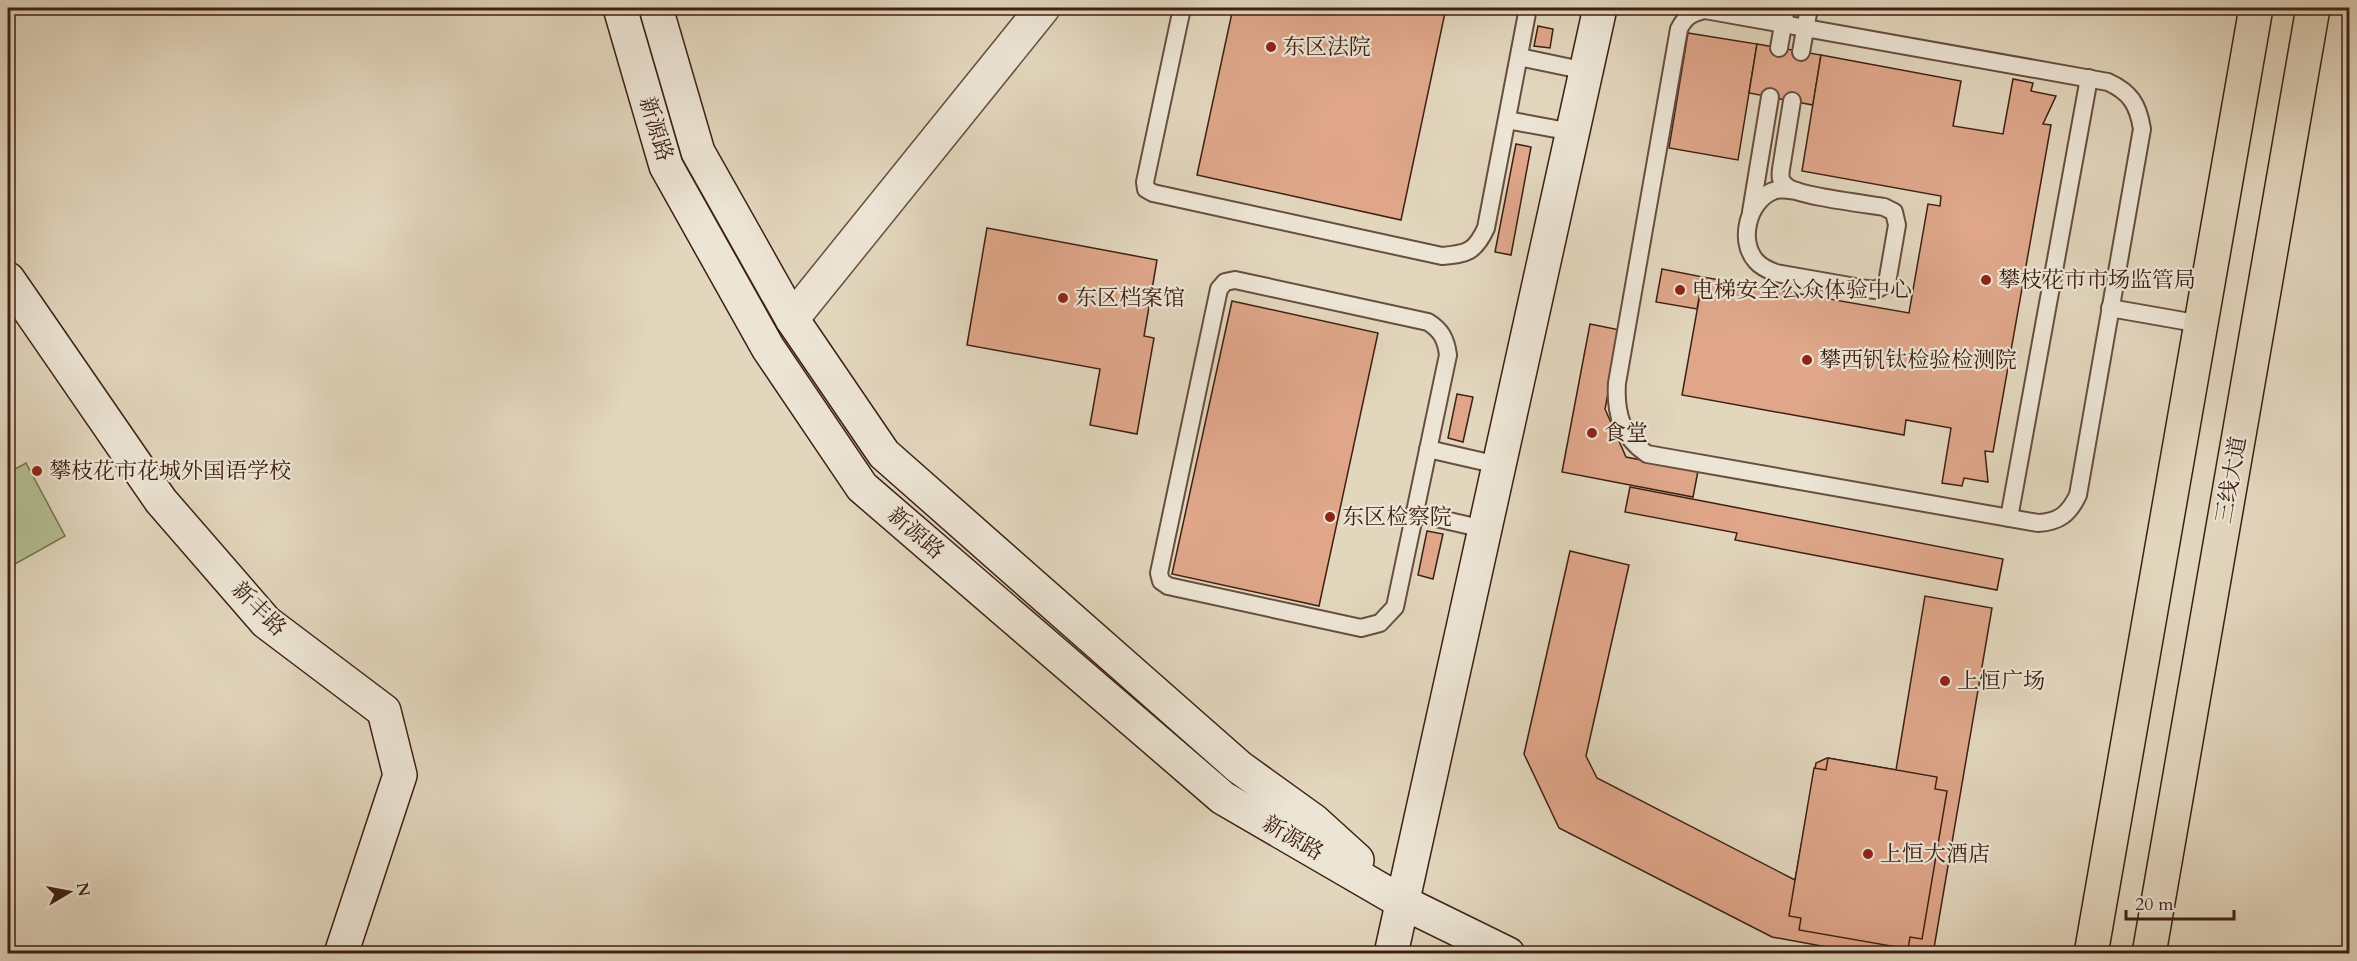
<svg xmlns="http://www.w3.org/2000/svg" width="2357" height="961" viewBox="0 0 2357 961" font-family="Cardo,'Noto Serif SC',serif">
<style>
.green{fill:#b3be92;stroke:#786f52;stroke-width:1.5}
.building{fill:#dfa68a;stroke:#3e2013;stroke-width:1.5}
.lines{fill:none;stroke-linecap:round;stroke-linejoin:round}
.lane-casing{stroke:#674e3e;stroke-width:20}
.street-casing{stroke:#674e3e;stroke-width:36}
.secondary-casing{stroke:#3e2013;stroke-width:36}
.primary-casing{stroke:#3e2013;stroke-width:36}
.lane{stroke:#ece4d4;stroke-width:16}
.street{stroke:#ece4d4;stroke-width:33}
.secondary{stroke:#ece4d4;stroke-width:33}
.primary{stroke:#e2d6bd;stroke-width:33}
.poi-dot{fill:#8f2418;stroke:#ece4d4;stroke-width:2}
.labels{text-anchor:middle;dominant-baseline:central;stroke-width:4.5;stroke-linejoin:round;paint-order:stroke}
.poi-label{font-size:22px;fill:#3e2013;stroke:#ece4d4;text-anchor:start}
.street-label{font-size:22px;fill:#3e2013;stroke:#ece4d4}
</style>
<rect width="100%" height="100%" fill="#e2d6bd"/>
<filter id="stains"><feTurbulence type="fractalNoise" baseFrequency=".00333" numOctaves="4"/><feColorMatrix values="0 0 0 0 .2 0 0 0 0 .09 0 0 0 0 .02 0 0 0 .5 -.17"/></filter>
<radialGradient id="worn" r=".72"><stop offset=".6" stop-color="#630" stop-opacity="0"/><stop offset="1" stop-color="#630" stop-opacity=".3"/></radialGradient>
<path class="green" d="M26 463 65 536 8 568V473Z"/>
<g class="building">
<path d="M1233 8H1446L1401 220 1197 175Z"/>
<path d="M1538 26 1553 29 1550 48 1534 46Z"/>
<path d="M1688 33 1757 44 1738 160 1669 148Z"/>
<path d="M1757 44 1821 55 1813 105 1749 93Z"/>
<path d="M1821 55 1961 81 1953 126 2003 134 2013 79 2033 83 2031 91 2056 96 2043 124 2051 125 1993 452 1985 451 1988 482 1964 478 1962 486 1942 483 1951 428 1906 420 1904 435 1682 395 1703 277 1909 313 1928 204 1940 206 1941 196 1802 171Z"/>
<path d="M1516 144 1531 147 1511 255 1495 252Z"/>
<path d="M987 228 1157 260 1144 336 1154 338 1137 434 1090 425 1100 369 967 345Z"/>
<path d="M1662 269 1703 277 1697 309 1656 302Z"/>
<path d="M1232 301 1378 333 1319 606 1172 574Z"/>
<path d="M1590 324 1620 330 1605 409 1626 457 1698 471 1693 497 1562 472Z"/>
<path d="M1457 394 1473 397 1463 442 1448 438Z"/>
<path d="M1630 487 2003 559 1997 590 1735 540 1737 533 1625 512Z"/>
<path d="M1427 531 1443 534 1433 579 1418 575Z"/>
<path d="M1570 551 1629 565 1586 756 1597 778 1795 880 1816 763 1827 758 1896 770 1925 596 1992 608 1933 954H1865L1772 937 1559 828 1524 754Z"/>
<path d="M1828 758 1937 777 1935 789 1947 791 1922 939 1910 937 1908 949 1799 930 1801 918 1789 916 1814 768 1826 770Z"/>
</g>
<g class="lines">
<defs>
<g id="lane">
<path d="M1182 8 1145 182 1146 189 1153 193 1442 256C1467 254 1475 252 1486 228L1528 8"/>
<path d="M1705 10 2108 82C2130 92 2138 104 2142 129L2078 495C2069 514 2059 522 2038 523L1647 454C1622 437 1615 413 1617 383L1679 29C1685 17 1691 13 1705 10Z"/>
<path d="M1779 48 1786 8"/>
<path d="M1801 52 1809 8"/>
<path d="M1519 57 1586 71"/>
<path d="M1792 101 1781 169C1780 176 1780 181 1786 186 1797 196 1866 204 1884 207L1894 212 1897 225 1887 283 1876 290 1867 289 1776 273C1768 270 1761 267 1756 261 1738 241 1748 201 1773 191 1780 188 1789 190 1797 191"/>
<path d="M1507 120 1572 132"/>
<path d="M1751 212 1770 97"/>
<path d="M1235 280 1428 322C1441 330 1446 339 1448 355L1395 607 1380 623 1361 628 1168 586 1161 581 1159 573 1219 289 1225 282Z"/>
<path d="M2110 308 2201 324"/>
<path d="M1428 449 1498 465"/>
<path d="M1414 513 1484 529"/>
<path d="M2009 518 2089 78"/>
</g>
<path id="street" d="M792 319 1043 8"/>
<g id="secondary">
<path d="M620 8 666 166 768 348 862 487 1223 798 1402 902 1508 954"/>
<path d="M656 8 698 152 792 319 884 454 1239 767 1314 821 1357 860"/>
<path d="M8 279 161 501 266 622 384 711 400 775 341 954"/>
<path d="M1391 954 1600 8"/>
</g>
<g id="primary">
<path d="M2091 954 2256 8"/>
<path d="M2149 954 2313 8"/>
</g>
</defs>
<use href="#lane" class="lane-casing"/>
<use href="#street" class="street-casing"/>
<use href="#secondary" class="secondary-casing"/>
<use href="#primary" class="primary-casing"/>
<use href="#lane" class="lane"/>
<use href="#street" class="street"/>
<use href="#secondary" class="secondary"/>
<use href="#primary" class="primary"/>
</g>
<g class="poi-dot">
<circle cx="1271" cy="47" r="6"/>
<circle cx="1986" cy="280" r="6"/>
<circle cx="1680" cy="290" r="6"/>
<circle cx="1063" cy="298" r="6"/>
<circle cx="1807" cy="360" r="6"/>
<circle cx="1592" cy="433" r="6"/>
<circle cx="37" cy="471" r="6"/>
<circle cx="1330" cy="517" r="6"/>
<circle cx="1945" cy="681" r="6"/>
<circle cx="1868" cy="854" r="6"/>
</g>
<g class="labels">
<g class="poi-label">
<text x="1283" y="47">东区法院</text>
<text x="1998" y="280">攀枝花市市场监管局</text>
<text x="1692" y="290">电梯安全公众体验中心</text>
<text x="1075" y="298">东区档案馆</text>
<text x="1819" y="360">攀西钒钛检验检测院</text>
<text x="1604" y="433">食堂</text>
<text x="49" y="471">攀枝花市花城外国语学校</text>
<text x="1342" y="517">东区检察院</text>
<text x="1957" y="681">上恒广场</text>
<text x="1880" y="854">上恒大酒店</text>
</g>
<g class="street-label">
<text transform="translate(656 129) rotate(73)">新源路</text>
<text transform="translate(2231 480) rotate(-80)">三线大道</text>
<text transform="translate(916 533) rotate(41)">新源路</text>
<text transform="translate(259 609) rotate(45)">新丰路</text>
<text transform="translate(1293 838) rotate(30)">新源路</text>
</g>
</g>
<rect width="2357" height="961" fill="none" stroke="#e2d6bd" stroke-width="30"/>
<rect x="9" y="9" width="2339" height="943" fill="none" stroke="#3e2013" stroke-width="3"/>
<rect x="15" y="15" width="2327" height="931" fill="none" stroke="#3e2013" stroke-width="1.5"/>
<g transform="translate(69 892) rotate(80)" stroke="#ece4d4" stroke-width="4.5" paint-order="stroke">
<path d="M0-4.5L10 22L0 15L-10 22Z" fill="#3e2013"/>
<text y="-9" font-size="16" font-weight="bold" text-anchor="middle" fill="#3e2013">N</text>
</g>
<path d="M2126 910v9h108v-9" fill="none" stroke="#3e2013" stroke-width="3"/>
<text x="2135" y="910" font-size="18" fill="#3e2013" stroke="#ece4d4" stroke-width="4.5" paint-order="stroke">20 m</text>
<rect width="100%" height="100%" filter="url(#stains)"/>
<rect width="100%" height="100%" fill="url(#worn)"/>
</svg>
